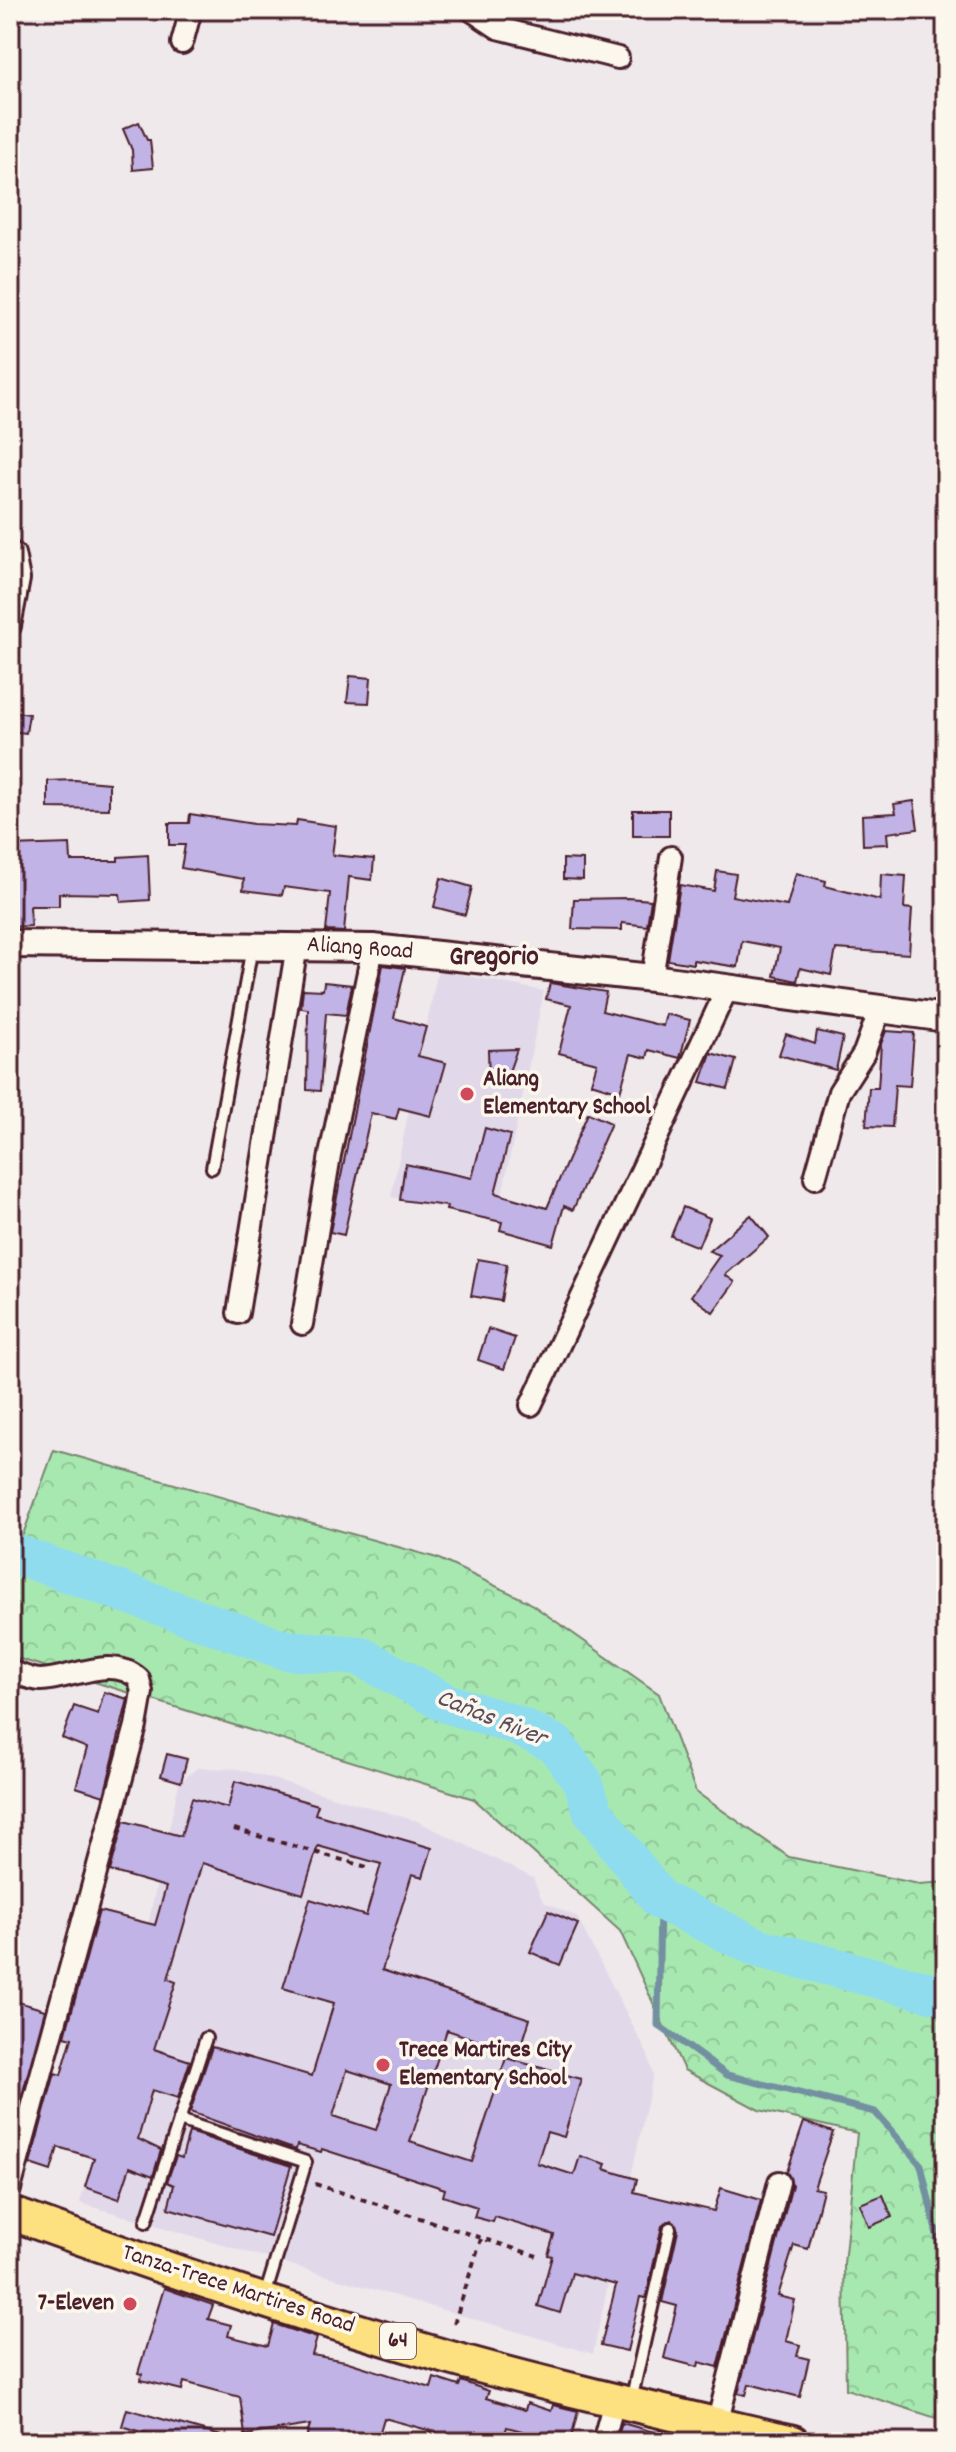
<svg xmlns="http://www.w3.org/2000/svg" width="956" height="2452" viewBox="0 0 956 2452" font-family="Dekko,sans-serif">
<style>
.built{fill:#e1d9e9}
.forest{fill:url(#forest-crowns);stroke:#78846e;stroke-width:2}
.lines{fill:none;stroke-linecap:round;stroke-linejoin:round}
.stream{stroke:#7390a1;stroke-width:7}
.river{stroke:#8fdcef;stroke-width:40}
.building{fill:#c1b3e5;stroke:#4a1f2b;stroke-width:2;fill-rule:evenodd}
.service-casing{stroke:#4a1f2b;stroke-width:16}
.minor-casing{stroke:#4a1f2b;stroke-width:26}
.tertiary-casing{stroke:#4a1f2b;stroke-width:32}
.primary-casing{stroke:#4a1f2b;stroke-width:38}
.path{stroke:#4a1f2b;stroke-width:4;stroke-dasharray:6 6;stroke-linecap:butt}
.service{stroke:#fbf7ec;stroke-width:10}
.minor{stroke:#fbf7ec;stroke-width:20}
.tertiary{stroke:#fbf7ec;stroke-width:26}
.primary{stroke:#fde080;stroke-width:32}
.poi-dot{fill:#d1495b;stroke:#fbf7ec;stroke-width:3}
.labels{text-anchor:middle;dominant-baseline:central;stroke-width:7;stroke-linejoin:round;paint-order:stroke}
.shield{fill:#fbf7ec;stroke:#7f6065;stroke-width:2}
.shield-label{font-size:22px;font-weight:bold;fill:#4a1f2b}
.street-label{font-size:24px;fill:#4a1f2b;stroke:#fbf7ec}
.poi-label{font-size:24px;font-weight:bold;fill:#4a1f2b;stroke:#fbf7ec;text-anchor:start}
.water-label{font-size:26px;font-style:italic;fill:#5b4e5c;stroke:#fbf7ec}
.quarter-label{font-size:28px;font-weight:bold;fill:#4a1f2b;stroke:#fbf7ec}
</style>
<defs>
<pattern id="forest-crowns" width="20" height="18" patternUnits="userSpaceOnUse" patternTransform="scale(2)"><rect width="20" height="18" fill="#a7e8b1"/><path d="M2 6a3 3 0 1 1 6 0M12 15a3 3 0 1 1 6 0" fill="none" stroke="#91c798"/></pattern>
</defs>
<rect width="100%" height="100%" fill="#efe9eb"/>
<filter id="ink" filterUnits="userSpaceOnUse"><feTurbulence type="fractalNoise" baseFrequency=".0125" numOctaves="2"/><feDisplacementMap in="SourceGraphic" scale="16" xChannelSelector="R" yChannelSelector="G"/><feConvolveMatrix kernelMatrix="1 2 1 2 8 2 1 2 1" color-interpolation-filters="sRGB"/></filter>
<g filter="url(#ink)">
<g class="built">
<path d="M438 970 544 991 497 1219 391 1197Z"/>
<path d="M197 1768 238 1769 417 1821 533 1878 543 1902 577 1917 648 2055 653 2075 593 2354 80 2203 123 2038 179 1783Z"/>
</g>
<path class="forest" d="M54 1450 437 1558 527 1601 659 1694 696 1792 789 1857 919 1884 946 1882V2253L940 2254 943 2356 936 2418 846 2389 844 2264 857 2133 759 2110 684 2070 620 1931 474 1799 10 1656V1570Z"/>
<g class="lines">
<path class="stream" d="M660 1900 658 2025 727 2075 875 2112 921 2165 946 2275"/>
<path class="river" d="M10 1552 285 1650 360 1656 446 1703 513 1724 555 1744 583 1782 593 1812 660 1900 759 1948 946 1996"/>
</g>
<g class="building">
<path d="M139 122 147 140H150L153 168 133 170 132 150 123 129Z"/>
<path d="M350 676 371 678 369 703 347 702Z"/>
<path d="M10 711 29 714 26 733 10 731Z"/>
<path d="M75 780 109 783V809L48 808V781Z"/>
<path d="M914 801 918 829 887 833 888 844 863 845 862 815 896 813 894 804Z"/>
<rect x="633" y="810" width="36" height="26"/>
<path d="M190 814 254 824 296 826 297 820 336 826 332 855 374 859 372 880 349 877 344 932 326 931 330 893 284 887 282 895 243 890 244 879 181 868 185 845H169V823H189Z"/>
<path d="M70 844 71 861H118V857L148 855 150 900 121 902 120 894 59 893V906H30L31 926 10 927V846Z"/>
<path d="M563 859 583 860V880L563 879Z"/>
<path d="M717 871 736 874 732 896 787 906 796 873 826 881 825 886 880 900 881 874 906 876 904 908 912 909 909 954 836 949 831 975 800 968 797 981 774 976 780 948 742 941 738 967 693 960V964L668 960 680 885 714 891Z"/>
<path d="M441 878 472 887 465 915 434 907Z"/>
<path d="M627 898 651 900 647 926 622 923V930L572 929 574 899Z"/>
<path d="M383 965 405 968 394 1018 426 1027 418 1056 446 1063 431 1116 399 1108 396 1119 371 1113 344 1235 330 1232Z"/>
<path d="M324 982 352 985 346 1015 326 1013 320 1091 307 1090 308 1009 301 1008 303 989 323 990Z"/>
<path d="M550 983 606 992 602 1011 663 1026 666 1014 690 1020 680 1058 649 1050 647 1058 631 1054 620 1092 591 1083 597 1063 559 1053 571 1005 546 999Z"/>
<path d="M817 1031 843 1037 836 1070 779 1055 786 1034 815 1044Z"/>
<path d="M886 1031 914 1033 910 1086 895 1085 892 1127 866 1126 869 1088H878L881 1044Z"/>
<path d="M517 1049 506 1080H489L488 1050Z"/>
<path d="M711 1053 736 1060 728 1089 701 1082Z"/>
<path d="M588 1113 611 1123 573 1210 564 1206 553 1245 500 1230 502 1222 446 1210 447 1206 400 1200 405 1164 472 1178 485 1128 510 1135 495 1193 547 1208Z"/>
<path d="M683 1207 710 1218 698 1247 671 1236Z"/>
<path d="M751 1215 769 1237 725 1275 735 1282 713 1312 691 1296 720 1255 709 1251Z"/>
<path d="M478 1259 507 1264 501 1301 471 1296Z"/>
<path d="M488 1329 515 1338 504 1369 478 1360Z"/>
<path d="M104 1692 128 1699 104 1796 76 1787 87 1748 62 1738 74 1706 98 1714Z"/>
<path d="M167 1754 187 1759 181 1782 161 1776Z"/>
<path d="M235 1781 318 1805 315 1814 432 1848 423 1877 412 1874 382 1970 530 2019 519 2054 447 2030 410 2142 472 2162 506 2058 581 2079 564 2137 547 2132 537 2163 574 2175 580 2156 606 2164 604 2169 637 2179 634 2192 714 2211 721 2188 761 2200 718 2367 699 2362 698 2367 664 2358 677 2306 662 2302 678 2230 672 2220 662 2226 646 2298 640 2297 627 2351 601 2345 616 2285 572 2273 560 2313 538 2306 552 2256 548 2255 554 2235 495 2217 493 2222 474 2217 477 2207 443 2196 445 2189 322 2149 321 2152 297 2145 296 2150 190 2112 212 2047 312 2076 334 2003 283 1988 310 1899 366 1916 381 1864 318 1846 303 1894 202 1863 168 1979 176 1982 154 2049 190 2061 178 2098 152 2090 138 2139 161 2150 153 2176 130 2167 119 2199 85 2187 94 2158 58 2147 51 2171 30 2164 55 2073 61 2075 72 2038 65 2036 99 1911 155 1925 166 1887 110 1871 124 1821 181 1836 192 1798 228 1808ZM347 2070 391 2084 376 2130 333 2116Z"/>
<path d="M548 1911 578 1924 560 1965 530 1952Z"/>
<path d="M15 2001 45 2010 10 2140V2018Z"/>
<path d="M804 2122 833 2132 814 2188 823 2190 808 2249 794 2245 778 2296 795 2300 786 2341 800 2345 797 2356 809 2359 800 2397 749 2384 746 2395 738 2393 792 2185 787 2172Z"/>
<path d="M189 2132 291 2166 270 2237 168 2208 174 2185 167 2182 176 2156 182 2158Z"/>
<path d="M883 2195 892 2217 869 2227 860 2204Z"/>
<path d="M164 2288 213 2305 208 2319 231 2325 228 2336 268 2346 274 2324 317 2338 312 2355 345 2361 431 2388 434 2378 459 2386 461 2381 489 2391 486 2398 525 2410 527 2403 551 2411 553 2405 578 2411 570 2442H542L544 2437 507 2427 502 2442H444L446 2435 384 2418 377 2442H305L310 2425 245 2435 240 2397 184 2382 182 2390 141 2380 142 2374 138 2373Z"/>
<path d="M127 2409 225 2437 224 2442H176L122 2426Z"/>
<path d="M622 2423 671 2437V2442H616Z"/>
</g>
<g class="lines">
<defs>
<g id="service">
<path d="M212 1168 252 947"/>
<path d="M179 2120 306 2162 265 2296"/>
<path d="M146 2222 206 2038"/>
<path d="M631 2401 670 2228"/>
</g>
<g id="minor">
<path d="M471 10 498 28 618 58"/>
<path d="M182 43 191 10"/>
<path d="M10 552 14 554 19 579 10 626"/>
<path d="M652 978 671 857"/>
<path d="M815 1178 839 1092 864 1053 880 1009"/>
<path d="M238 1313 297 945"/>
<path d="M302 1324 330 1155 373 948"/>
<path d="M531 1405 727 989"/>
<path d="M10 1671C19 1674 31 1680 41 1680 72 1679 112 1654 139 1679L142 1692 136 1726 10 2189"/>
<path d="M717 2424 779 2182"/>
<path d="M603 2442 614 2402"/>
</g>
<path id="tertiary" d="M10 944 373 948 652 978 946 1018"/>
<path id="primary" d="M10 2213C154 2265 300 2315 447 2357 561 2389 677 2415 793 2442"/>
</defs>
<use href="#service" class="service-casing"/>
<use href="#minor" class="minor-casing"/>
<use href="#tertiary" class="tertiary-casing"/>
<use href="#primary" class="primary-casing"/>
<g class="path">
<path d="M234 1829 367 1867"/>
<path d="M315 2184 537 2256"/>
<path d="M454 2324 481 2239"/>
</g>
<use href="#service" class="service"/>
<use href="#minor" class="minor"/>
<use href="#tertiary" class="tertiary"/>
<use href="#primary" class="primary"/>
</g>
</g>
<g class="poi-dot">
<circle cx="467" cy="1094" r="8"/>
<circle cx="383" cy="2065" r="8"/>
<circle cx="130" cy="2304" r="8"/>
</g>
<g class="labels">
<rect class="shield" x="380" y="2323" width="36" height="36" rx="6"/>
<g class="shield-label">
<text x="398" y="2341">64</text>
</g>
<g class="street-label">
<text transform="translate(360 949) rotate(4)">Aliang Road</text>
<text transform="translate(238 2290) rotate(18)">Tanza-Trece Martires Road</text>
</g>
<g class="poi-label">
<text x="483" y="1080">Aliang<tspan x="483" dy="28">Elementary School</tspan></text>
<text x="399" y="2051">Trece Martires City<tspan x="399" dy="28">Elementary School</tspan></text>
<text x="114" y="2304" text-anchor="end">7-Eleven</text>
</g>
<g class="water-label">
<text transform="translate(491 1719) rotate(22)">Cañas River</text>
</g>
<g class="quarter-label">
<text x="494" y="959">Gregorio</text>
</g>
</g>
<rect width="956" height="2452" fill="none" stroke="#fbf7ec" stroke-width="40"/>
<rect x="20" y="20" width="916" height="2412" fill="none" stroke="#4a1f2b" stroke-width="3" filter="url(#ink)"/>
</svg>
